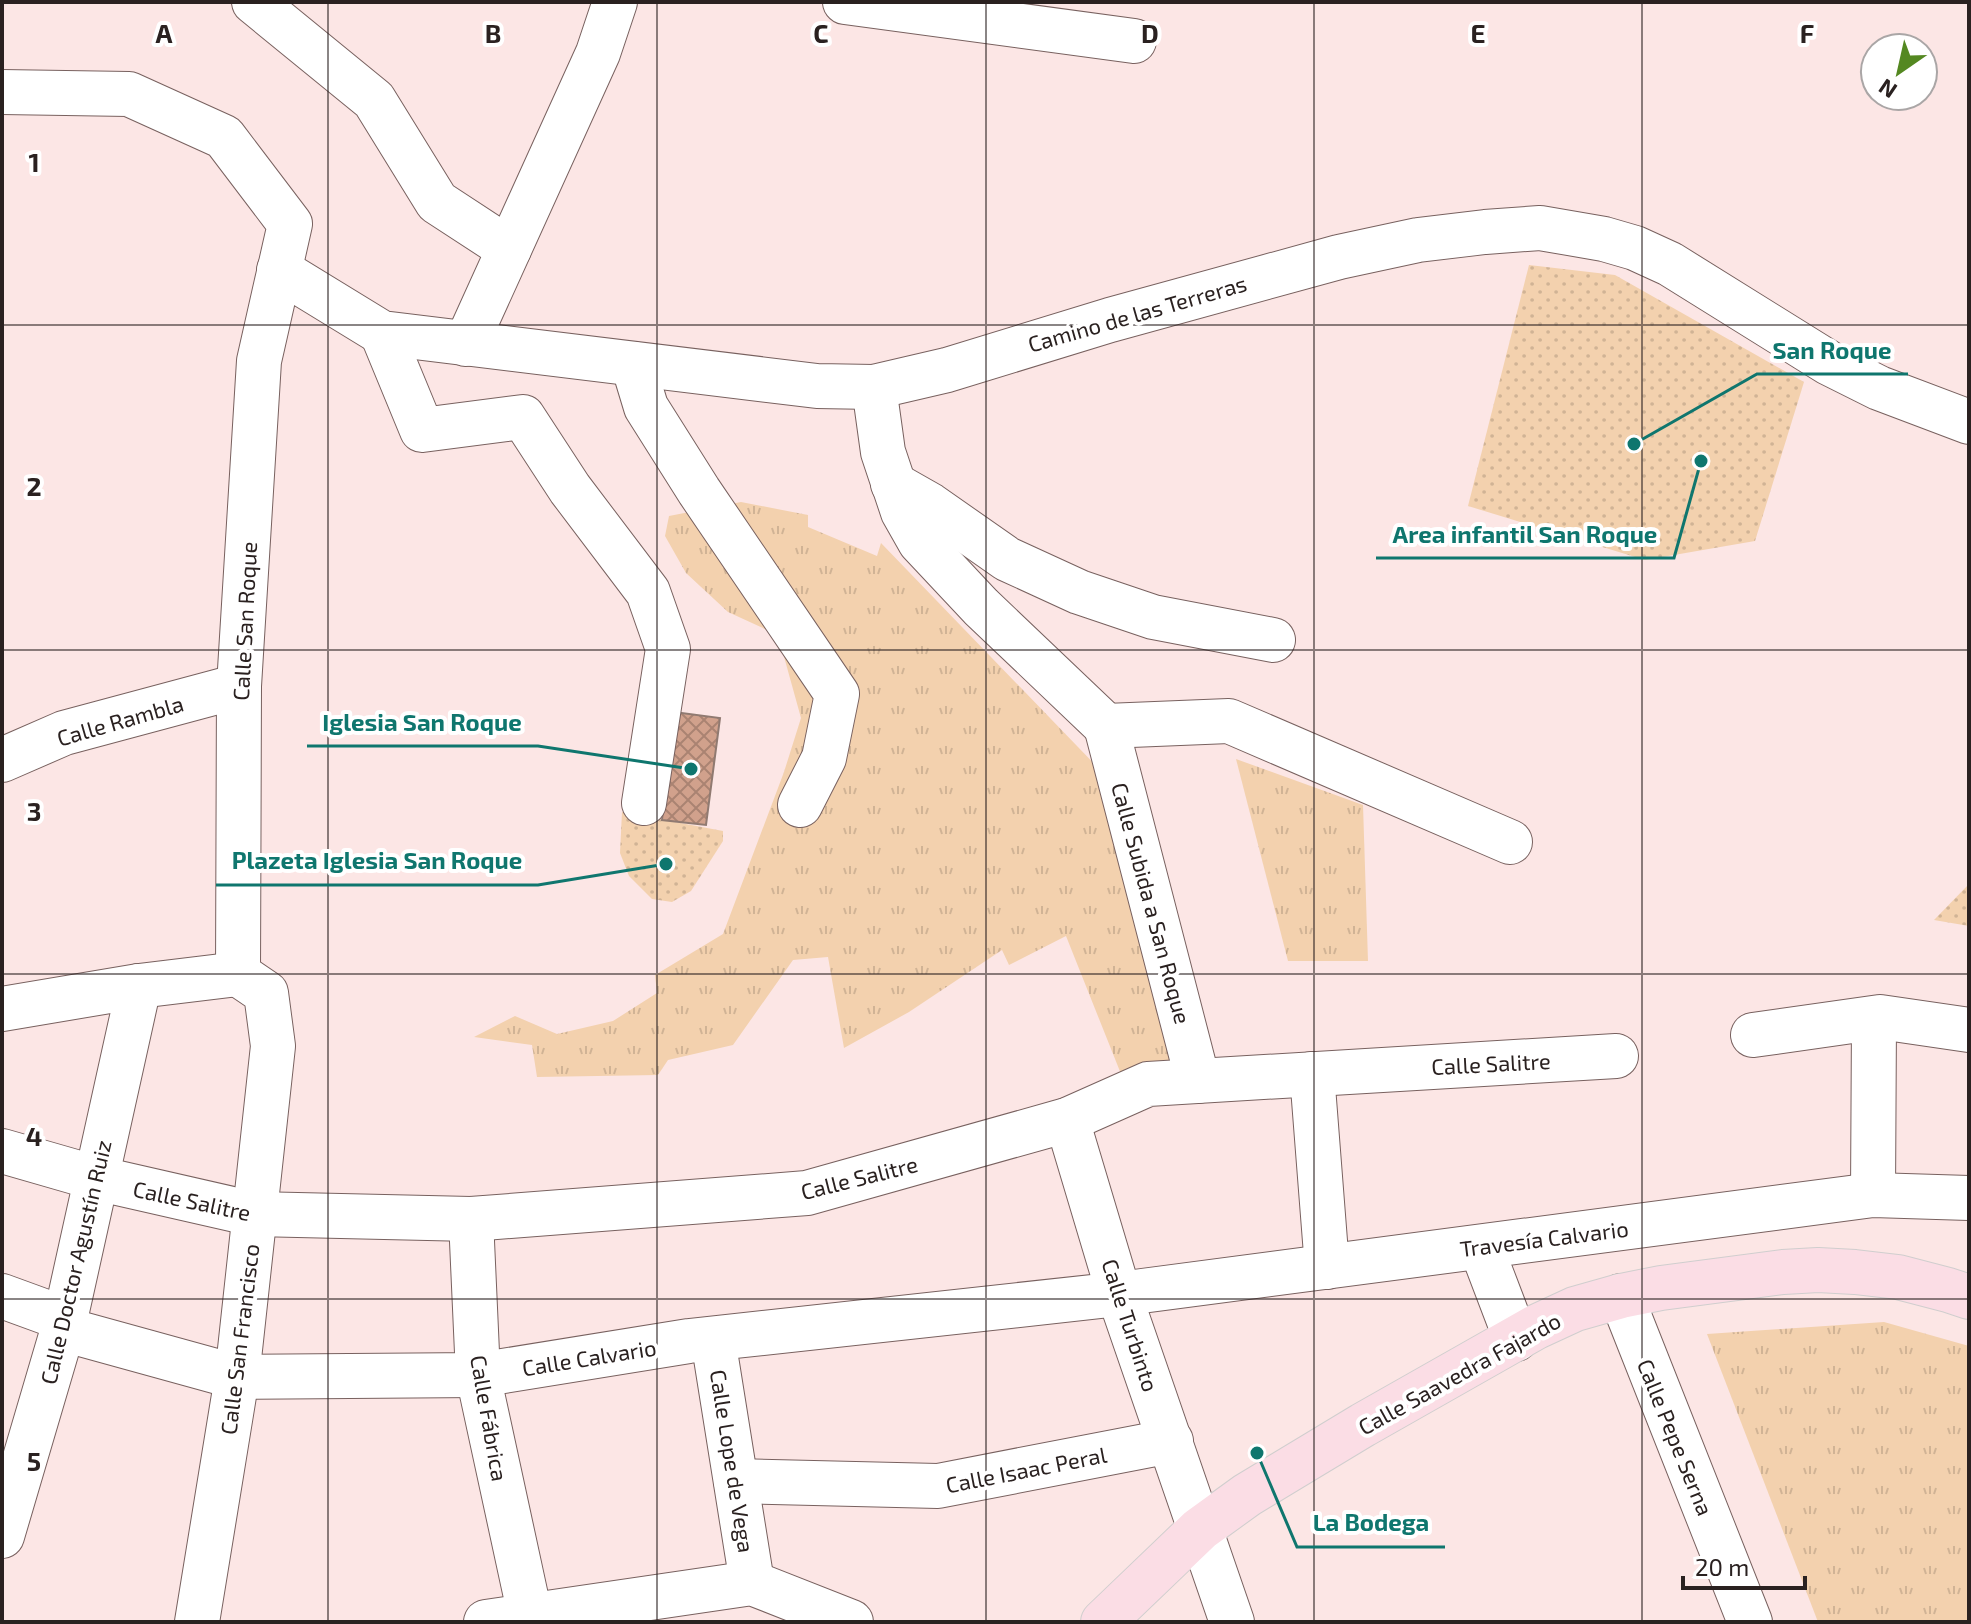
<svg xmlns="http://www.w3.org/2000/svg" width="1971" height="1624" viewBox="0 0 1971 1624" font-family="'Exo 2',sans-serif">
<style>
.grass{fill:url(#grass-tufts)}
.park{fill:url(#park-dots)}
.building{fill:url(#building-cross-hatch);stroke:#907a71;stroke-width:2}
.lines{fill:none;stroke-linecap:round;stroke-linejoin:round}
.minor-casing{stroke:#78615f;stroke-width:46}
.major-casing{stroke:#d0cece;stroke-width:46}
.minor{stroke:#fff;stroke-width:44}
.major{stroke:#fbdde5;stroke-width:44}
.grid{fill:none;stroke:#2a2120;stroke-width:2;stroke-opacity:0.55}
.labels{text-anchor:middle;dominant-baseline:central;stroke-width:8;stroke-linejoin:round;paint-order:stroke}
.street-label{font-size:22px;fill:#2a2120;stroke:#fff}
.grid-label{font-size:26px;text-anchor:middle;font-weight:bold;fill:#2a2120;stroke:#fff;stroke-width:8;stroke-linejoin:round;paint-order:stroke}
.leader{fill:none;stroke:#0f766e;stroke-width:3}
.callout-dot{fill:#0f766e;stroke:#fff;stroke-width:3}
.callout-label{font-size:24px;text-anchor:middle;font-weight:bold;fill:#0f766e;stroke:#fff;stroke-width:8;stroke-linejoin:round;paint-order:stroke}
</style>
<defs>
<pattern id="grass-tufts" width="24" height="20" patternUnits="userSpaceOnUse" patternTransform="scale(2)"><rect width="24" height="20" fill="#f3d1ae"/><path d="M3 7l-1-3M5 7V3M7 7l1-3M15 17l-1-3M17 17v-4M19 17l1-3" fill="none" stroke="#d0b395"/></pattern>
<pattern id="park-dots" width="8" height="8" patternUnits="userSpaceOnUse" patternTransform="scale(2)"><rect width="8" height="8" fill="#f3d1ae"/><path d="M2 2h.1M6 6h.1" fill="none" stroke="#d0b395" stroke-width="1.8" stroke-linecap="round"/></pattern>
<pattern id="building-cross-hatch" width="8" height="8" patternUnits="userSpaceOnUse" patternTransform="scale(2)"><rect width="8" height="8" fill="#d1a18c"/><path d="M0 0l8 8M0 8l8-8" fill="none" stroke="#aa8372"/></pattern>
</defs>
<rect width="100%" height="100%" fill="#fce6e5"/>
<g class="grass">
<path d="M741 502 808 515V527L877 556 881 543 1105 775 1174 1071 1123 1079 1066 936 1009 965 1002 950 909 1012 844 1048 828 957 793 960 733 1045 668 1060 658 1075 537 1077 532 1045 474 1037 515 1016 557 1034 613 1021 657 993 655 975 723 934 784 772 801 718 778 635 728 612 686 573 665 536 669 516Z"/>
<path d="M1236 759 1363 805 1368 961H1288Z"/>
<path d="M1884 1322 1969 1346V1622H1818L1707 1334Z"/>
</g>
<g class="park">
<path d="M1529 265 1615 275 1804 382 1755 541 1645 560 1468 506Z"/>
<path d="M622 812 723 831V841L691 891 672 902 652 899 629 876 620 853Z"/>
<path d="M1969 884V926L1934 920Z"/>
</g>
<path class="building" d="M674 712 720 718 706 825 662 820Z"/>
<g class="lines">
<defs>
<g id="minor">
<path d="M254 2 374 100 437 202 509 249"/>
<path d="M845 2 1134 41"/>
<path d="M2 92 129 94 224 137 290 224 259 361 239 686 238 974"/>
<path d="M279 270 382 333 817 386 874 387 947 370 1110 320 1339 257 1418 240 1485 232 1540 228 1604 239 1635 248 1670 264 1829 363 1879 388 1969 422"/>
<path d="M382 333 422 430 523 417 570 489 648 592 668 649 644 803"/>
<path d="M466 344 598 53 615 2"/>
<path d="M633 364 646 407 699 491 837 694 824 758 800 805"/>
<path d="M874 387 883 452 903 512 920 542 981 607 1106 726"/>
<path d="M893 484 930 505 1007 559 1079 592 1153 617 1273 640"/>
<path d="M1106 726 1229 721 1510 842"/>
<path d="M1106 726 1198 1081"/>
<path d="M2 760 64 733 239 686"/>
<path d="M2 1009 139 986 238 974"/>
<path d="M1753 1035 1880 1017 1969 1030"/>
<path d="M1312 1074 1327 1267"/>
<path d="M1067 1120 1119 1294 1232 1622"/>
<path d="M2 1151 96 1178 254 1214 471 1219 807 1193 1067 1120 1148 1084 1616 1056"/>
<path d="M1873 1195 1874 1019"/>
<path d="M471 1219 478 1375 530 1615"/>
<path d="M1481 1247 1516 1339"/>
<path d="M2 1296 65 1319"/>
<path d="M1621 1296 1750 1622"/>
<path d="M63 1329 237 1377 478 1375 689 1341 1119 1294 1873 1195 1969 1198"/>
<path d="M713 1339 752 1583"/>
<path d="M736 1481 938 1486 1171 1441"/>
<path d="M2 1536 63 1329 139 986"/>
<path d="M197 1622 237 1377 273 1046 266 993 238 974"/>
<path d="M486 1622 752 1583 851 1622"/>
</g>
<path id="major" d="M1103 1622 1200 1529 1247 1495 1363 1425 1536 1327 1575 1309 1621 1296 1661 1288 1783 1272 1818 1270 1855 1272 1898 1277 1948 1290 1969 1297"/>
</defs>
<use href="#minor" class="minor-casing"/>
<use href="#major" class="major-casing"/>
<use href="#minor" class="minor"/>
<use href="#major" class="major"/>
</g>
<path class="grid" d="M328 2V1622M657 2V1622M986 2V1622M1314 2V1622M1642 2V1622M2 325H1969M2 650H1969M2 974H1969M2 1299H1969"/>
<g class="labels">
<g class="street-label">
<text transform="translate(1137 313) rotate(-16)">Camino de las Terreras</text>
<text transform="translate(244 621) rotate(-87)">Calle San Roque</text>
<text transform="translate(120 720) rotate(-16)">Calle Rambla</text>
<text transform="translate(1152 903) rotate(75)">Calle Subida a San Roque</text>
<text transform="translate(1491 1063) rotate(-3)">Calle Salitre</text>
<text transform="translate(859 1177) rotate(-14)">Calle Salitre</text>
<text transform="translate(192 1200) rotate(12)">Calle Salitre</text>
<text transform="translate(1544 1238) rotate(-7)">Travesía Calvario</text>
<text transform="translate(75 1262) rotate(-77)">Calle Doctor Agustín Ruiz</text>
<text transform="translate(1131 1325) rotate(72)">Calle Turbinto</text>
<text transform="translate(239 1339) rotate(-83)">Calle San Francisco</text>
<text transform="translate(589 1357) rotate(-9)">Calle Calvario</text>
<text transform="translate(1459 1373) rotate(-29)">Calle Saavedra Fajardo</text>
<text transform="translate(490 1418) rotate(80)">Calle Fábrica</text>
<text transform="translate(1676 1437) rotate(68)">Calle Pepe Serna</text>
<text transform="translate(733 1461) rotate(81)">Calle Lope de Vega</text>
<text transform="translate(1026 1469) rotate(-11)">Calle Isaac Peral</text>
</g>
</g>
<g class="grid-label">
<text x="164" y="43">A</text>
<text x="493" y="43">B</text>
<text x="821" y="43">C</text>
<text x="1150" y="43">D</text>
<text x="1478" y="43">E</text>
<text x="1807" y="43">F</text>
<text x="34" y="172">1</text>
<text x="34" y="496">2</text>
<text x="34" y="821">3</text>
<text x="34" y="1146">4</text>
<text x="34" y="1471">5</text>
</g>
<path class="leader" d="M1634 444L1757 374H1908M1701 461L1674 558H1376M691 769L538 746H307M666 864L538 885H216M1257 1453L1297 1547H1445"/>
<g class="callout-dot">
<circle cx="1634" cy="444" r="8"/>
<circle cx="1701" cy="461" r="8"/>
<circle cx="691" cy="769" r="8"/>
<circle cx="666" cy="864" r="8"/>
<circle cx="1257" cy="1453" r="8"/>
</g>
<g class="callout-label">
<text x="1832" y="359">San Roque</text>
<text x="1525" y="543">Area infantil San Roque</text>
<text x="422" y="731">Iglesia San Roque</text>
<text x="377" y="869">Plazeta Iglesia San Roque</text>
<text x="1371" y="1531">La Bodega</text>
</g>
<rect width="1971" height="1624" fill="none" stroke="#2a2120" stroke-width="8"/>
<g transform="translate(1899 72) rotate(214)"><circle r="38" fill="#ffffff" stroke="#aaa6a6" stroke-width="2"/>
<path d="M0-6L14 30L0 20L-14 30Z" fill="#548821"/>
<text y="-12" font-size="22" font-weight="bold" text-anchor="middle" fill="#2a2120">N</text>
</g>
<path d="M1683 1576v12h122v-12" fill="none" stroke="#2a2120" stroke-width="4"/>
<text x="1695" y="1576" font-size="24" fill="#2a2120" stroke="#ffffff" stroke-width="6" paint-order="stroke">20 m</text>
</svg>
